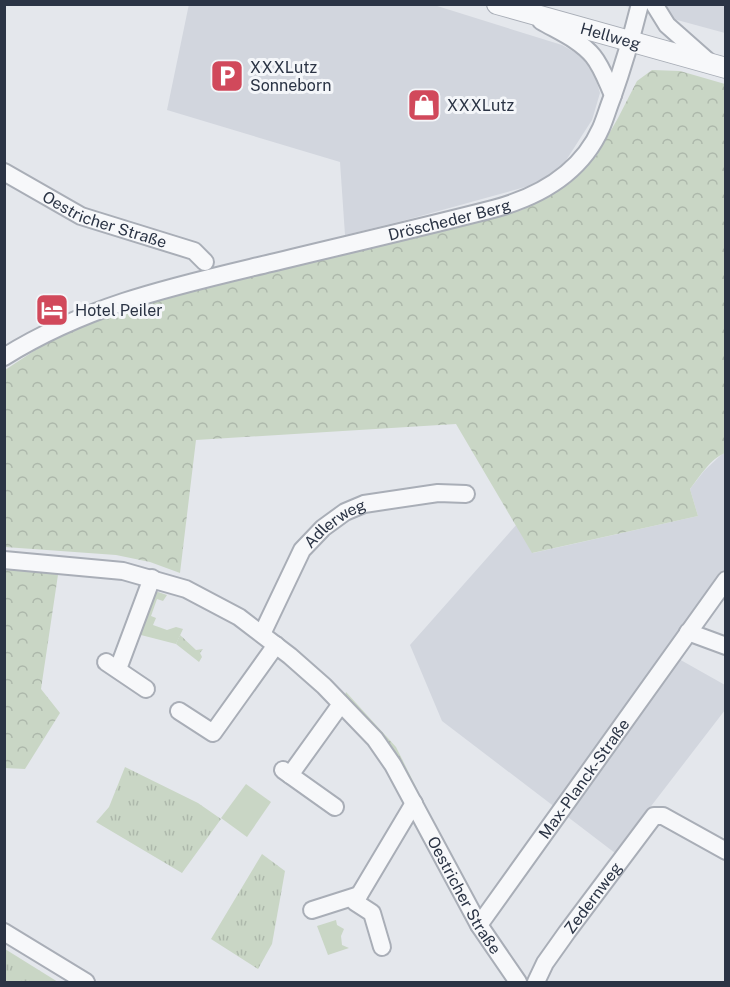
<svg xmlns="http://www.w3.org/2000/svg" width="730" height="987" viewBox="0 0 730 987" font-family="'Public Sans',sans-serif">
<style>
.built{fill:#d2d6de}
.grass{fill:url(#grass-tufts)}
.forest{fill:url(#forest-crowns)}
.green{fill:#c9d6c5}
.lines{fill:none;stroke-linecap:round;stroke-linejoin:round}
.minor-casing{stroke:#a9aeb7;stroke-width:20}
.tertiary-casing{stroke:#a9aeb7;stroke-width:22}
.minor{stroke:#f7f8fa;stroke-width:16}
.tertiary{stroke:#f7f8fa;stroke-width:20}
.labels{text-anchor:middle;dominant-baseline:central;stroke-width:6;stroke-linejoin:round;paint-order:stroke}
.street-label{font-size:16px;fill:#2b3445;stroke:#f4f6f9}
.poi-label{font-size:16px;fill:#2b3445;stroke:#f4f6f9;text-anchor:start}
</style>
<defs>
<pattern id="grass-tufts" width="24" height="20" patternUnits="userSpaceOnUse" patternTransform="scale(1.5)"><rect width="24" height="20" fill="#c9d6c5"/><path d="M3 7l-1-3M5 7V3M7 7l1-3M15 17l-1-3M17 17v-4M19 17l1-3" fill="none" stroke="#adb8ab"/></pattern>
<pattern id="forest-crowns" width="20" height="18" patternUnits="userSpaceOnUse" patternTransform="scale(1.5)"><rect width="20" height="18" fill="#c9d6c5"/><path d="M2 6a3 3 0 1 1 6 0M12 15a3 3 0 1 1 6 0" fill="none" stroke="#adb8ab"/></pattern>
</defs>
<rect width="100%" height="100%" fill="#e4e7ec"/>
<g class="built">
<path d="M189 4 434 5 562 45 583 57 594 73 600 93 592 120 563 165 536 184 406 220 345 235 340 162 167 110Z"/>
<path d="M622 5H725V33Z"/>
<path d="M725 453V576L670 654 725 685V710L615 853 442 721 410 645 517 524 533 553 698 516 690 489 704 471 721 455Z"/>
</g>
<g class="grass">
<path d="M180 635 196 650 203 649 200 653 202 657 199 662 176 644Z"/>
<path d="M346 692 396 747 419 793 344 698Z"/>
<path d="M125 767 198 803 221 819 182 873 96 822 109 807Z"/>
<path d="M262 854 285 871 272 944 258 969 211 939Z"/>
<path d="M5 949 58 982H5Z"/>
</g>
<g class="forest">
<path d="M652 70 680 71 725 84V453C710 459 700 476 690 489L698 516 532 553 456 424 196 440 180 573 150 562 116 555 5 547V370L49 341 115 311 184 292 522 210 570 183 597 155 618 118 637 81Z"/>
<path d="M5 563 59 568 41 689 60 713 25 769 5 768Z"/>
</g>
<g class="green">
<path d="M158 592 167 595 163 601 157 599 151 616 156 618 153 625 167 630 176 627 183 629 176 644 137 634 153 593Z"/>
<path d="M246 784 271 802 247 837 221 818Z"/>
<path d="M336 920 337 925 344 929 341 936 342 945 349 948 328 955 317 926Z"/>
</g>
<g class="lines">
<defs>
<g id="minor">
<path d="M654 4 667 25 710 63"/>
<path d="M541 21C558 31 580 40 593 56 602 67 607 82 613 95"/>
<path id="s1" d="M4 172 81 216 194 251 205 262"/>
<path id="s2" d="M4 357C89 304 175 286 271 263 345 245 419 228 493 209 538 197 581 173 601 128 605 119 608 108 612 98 623 67 632 36 640 4"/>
<path id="s3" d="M4 560 123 571 186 589 239 617 290 656 324 686 375 739 393 765 479 925 518 982"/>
<path d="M688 632 726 646"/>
<path id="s4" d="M262 634 302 550 323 528 345 512 364 504 438 493 466 494"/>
<path d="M106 662 146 689"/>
<path d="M118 669 152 578"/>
<path d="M179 711 213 733 276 645"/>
<path d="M283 770 335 807"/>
<path d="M290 775 341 704"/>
<path d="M312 910 359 895"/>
<path id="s5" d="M479 925 726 580"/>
<path d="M4 932 86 982"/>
<path d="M382 947 372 913 355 902 414 803"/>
<path id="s6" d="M536 982 545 963 567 932 654 816H663L726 851"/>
</g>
<g id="tertiary">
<path id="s7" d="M497 4 726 68"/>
</g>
</defs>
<use href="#minor" class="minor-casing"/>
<use href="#tertiary" class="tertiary-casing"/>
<use href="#minor" class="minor"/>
<use href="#tertiary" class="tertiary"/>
</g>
<defs>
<symbol id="parking-square" viewBox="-11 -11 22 22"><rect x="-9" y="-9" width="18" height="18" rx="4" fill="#d1495b" stroke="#f4f6f9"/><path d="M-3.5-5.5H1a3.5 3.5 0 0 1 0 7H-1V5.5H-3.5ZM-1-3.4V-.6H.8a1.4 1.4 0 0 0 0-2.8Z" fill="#fff"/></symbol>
<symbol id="shop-square" viewBox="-11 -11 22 22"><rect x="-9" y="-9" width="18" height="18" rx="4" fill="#d1495b" stroke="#f4f6f9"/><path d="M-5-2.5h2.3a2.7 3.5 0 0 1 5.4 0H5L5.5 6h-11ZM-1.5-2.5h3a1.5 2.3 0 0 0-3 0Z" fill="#fff"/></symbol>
<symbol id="hotel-square" viewBox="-11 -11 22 22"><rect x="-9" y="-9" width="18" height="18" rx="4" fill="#d1495b" stroke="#f4f6f9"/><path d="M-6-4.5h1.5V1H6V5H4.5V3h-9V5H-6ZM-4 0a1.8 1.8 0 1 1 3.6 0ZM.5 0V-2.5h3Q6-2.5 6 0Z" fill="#fff"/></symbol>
</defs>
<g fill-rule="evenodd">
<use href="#parking-square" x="208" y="57" width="38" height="38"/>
<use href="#shop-square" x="405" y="86" width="38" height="38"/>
<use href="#hotel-square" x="33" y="291" width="38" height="38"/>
</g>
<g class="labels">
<g class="street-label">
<text stroke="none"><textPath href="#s7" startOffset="118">Hellweg</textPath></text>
<text stroke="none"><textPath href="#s1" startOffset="112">Oestricher Straße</textPath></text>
<text stroke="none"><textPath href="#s2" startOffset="468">Dröscheder Berg</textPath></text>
<text stroke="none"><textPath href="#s4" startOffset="136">Adlerweg</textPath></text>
<text stroke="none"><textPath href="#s5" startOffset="180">Max-Planck-Straße</textPath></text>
<text stroke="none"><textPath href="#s3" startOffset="608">Oestricher Straße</textPath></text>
<text stroke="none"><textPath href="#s6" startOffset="102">Zedernweg</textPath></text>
</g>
<g class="poi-label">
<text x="250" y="67">XXXLutz<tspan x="250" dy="18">Sonneborn</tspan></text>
<text x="447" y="105">XXXLutz</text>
<text x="75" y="310">Hotel Peiler</text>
</g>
</g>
<rect width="730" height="987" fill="none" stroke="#2b3445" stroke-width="12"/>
</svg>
